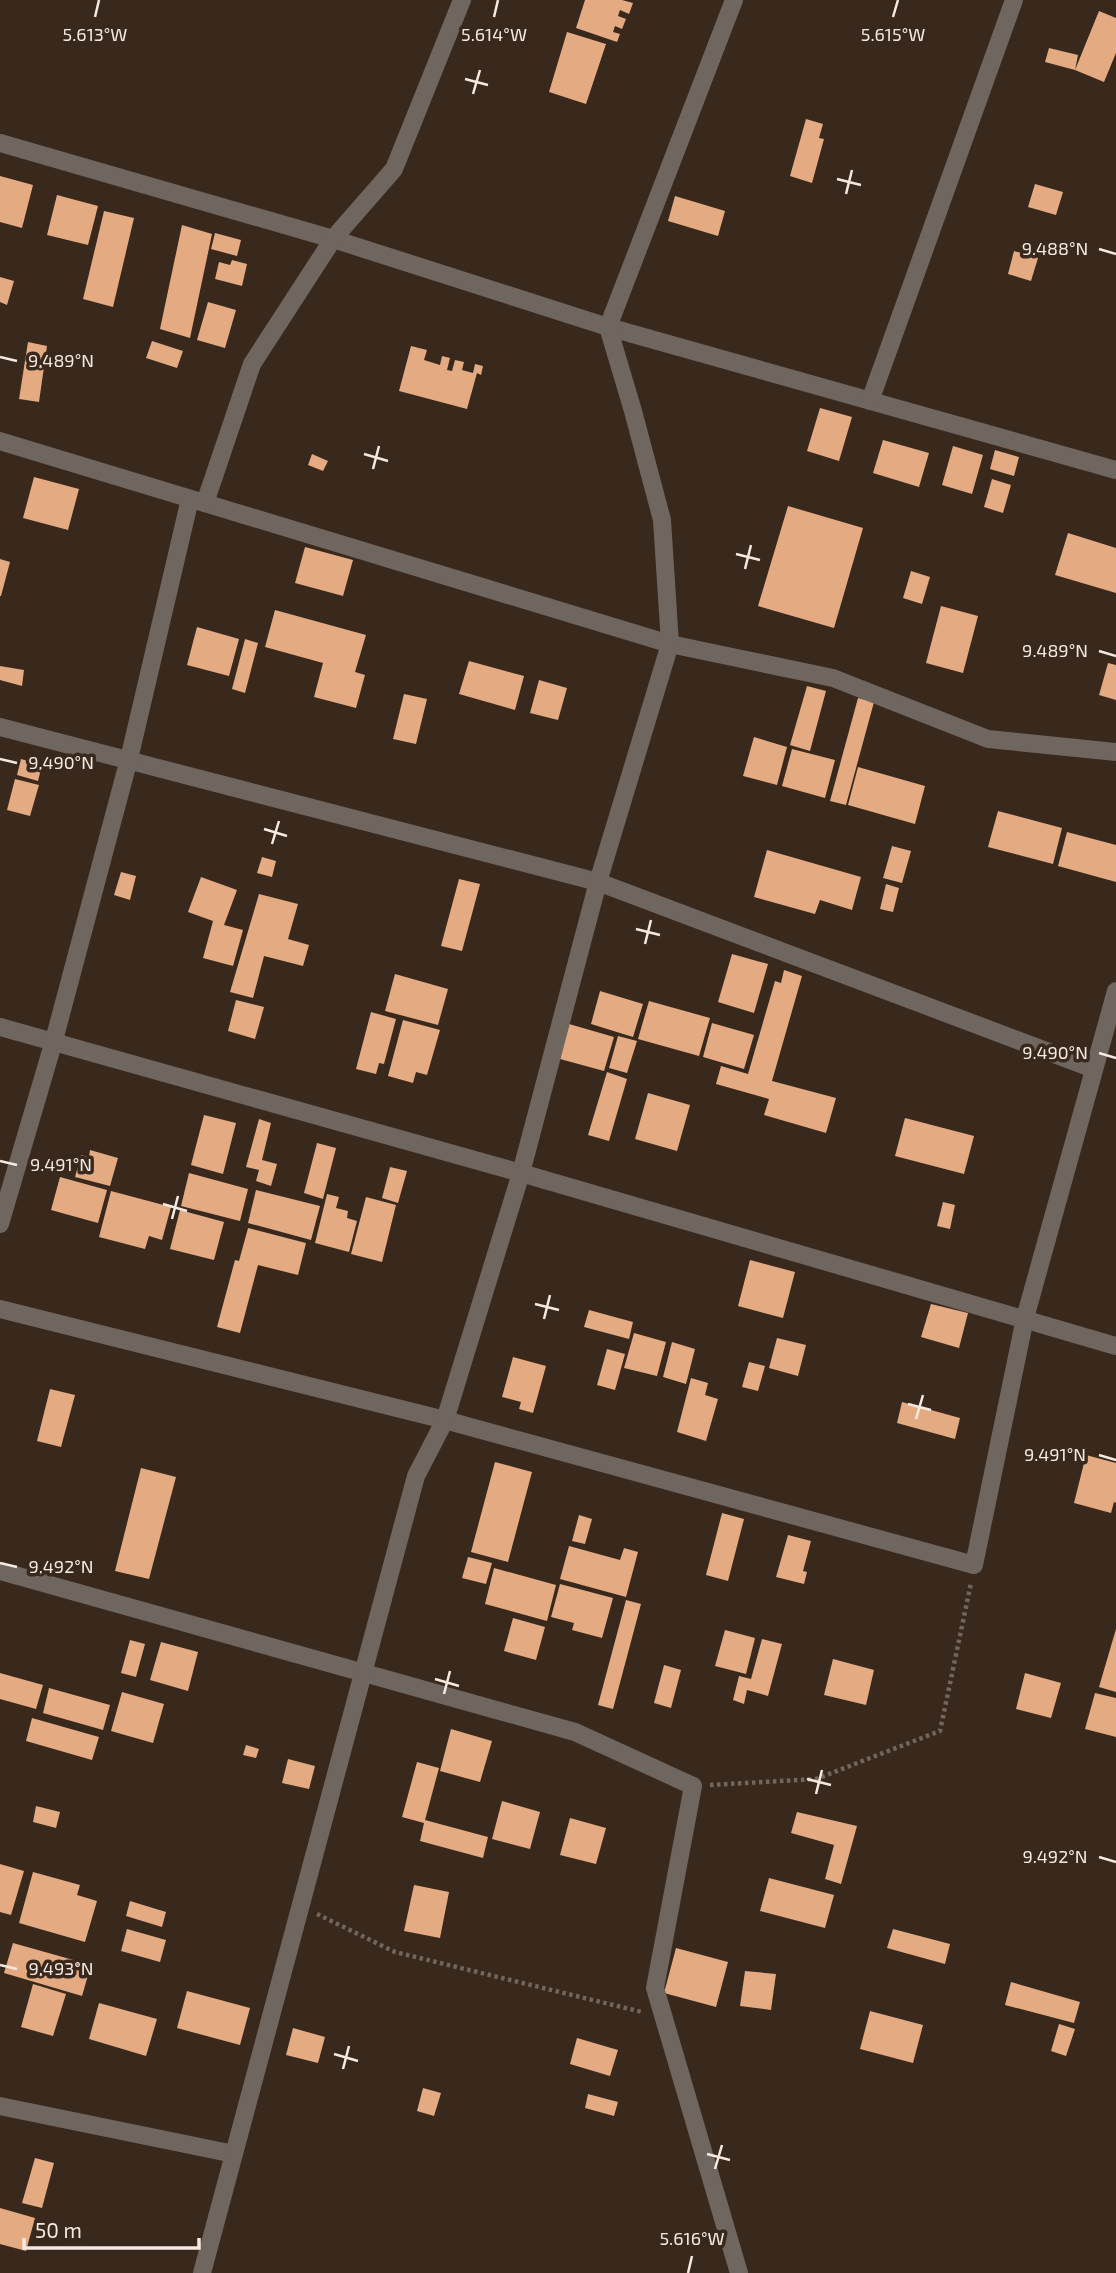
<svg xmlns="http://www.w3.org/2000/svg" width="1116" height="2273" viewBox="0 0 1116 2273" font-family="'Exo 2',sans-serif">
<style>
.building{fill:#e4ab83}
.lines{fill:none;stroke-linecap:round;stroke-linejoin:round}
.path{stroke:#74655a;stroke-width:4.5;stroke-dasharray:3.5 3.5;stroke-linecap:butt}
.minor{stroke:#6f6660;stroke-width:18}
.ticks{fill:none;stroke:#f5e9e1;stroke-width:2.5}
.ticks-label{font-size:18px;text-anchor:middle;fill:#f5e9e1;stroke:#39281c;stroke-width:7;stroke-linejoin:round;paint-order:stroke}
</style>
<rect width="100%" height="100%" fill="#39281c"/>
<g class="building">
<path d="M585 0H622L633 3 629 14 620 10 618 16 626 19 622 29 615 26 613 32 620 34 617 42 576 28Z"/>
<path d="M1099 11 1116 18V53L1104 82 1075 70 1045 62 1049 48 1078 55 1075 70Z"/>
<path d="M567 32 606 44 586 104 549 92Z"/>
<path d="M806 119 823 124 819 138 824 139 812 183 790 176Z"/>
<path d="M0 176 33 185 22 228 0 222Z"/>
<path d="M1035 184 1063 192 1056 215 1028 207Z"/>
<path d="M57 195 98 206 88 245 47 235Z"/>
<path d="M675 196 725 211 718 236 668 221Z"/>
<path d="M104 211 134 218 113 307 83 299Z"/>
<path d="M182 225 212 234 190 338 160 329Z"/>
<path d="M215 233 241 240 237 256 211 249Z"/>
<path d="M1014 251 1038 258 1031 281 1008 274Z"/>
<path d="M232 260 247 264 242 286 215 279 219 262 230 265Z"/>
<path d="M0 277 14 281 7 305 0 302Z"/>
<path d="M208 302 236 310 225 348 197 340Z"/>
<path d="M152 341 183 351 177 368 146 358Z"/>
<path d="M28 342 47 346 39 402 19 399Z"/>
<path d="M411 346 427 350 424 360 440 365 442 356 450 358 447 370 452 371 455 360 464 362 462 370 473 373 475 364 483 366 481 375 477 373 467 409 399 391Z"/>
<path d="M820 408 852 417 839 461 807 451Z"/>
<path d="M883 440 929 453 919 487 873 473Z"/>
<path d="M953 446 983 455 972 494 942 485Z"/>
<path d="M995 450 1019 457 1014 476 990 469Z"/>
<path d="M312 454 328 461 323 471 308 465Z"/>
<path d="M34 477 79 489 68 530 23 518Z"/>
<path d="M992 479 1011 485 1003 513 984 507Z"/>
<path d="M788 506 863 528 834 628 758 606Z"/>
<path d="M1068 533 1116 548V593L1055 575Z"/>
<path d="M305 547 353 560 343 596 295 583Z"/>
<path d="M0 559 10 562 1 596H0Z"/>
<path d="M911 571 930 577 922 604 903 598Z"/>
<path d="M941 606 978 616 963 673 926 663Z"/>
<path d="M275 610 366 635 355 672 365 675 356 708 314 697 323 663 265 647Z"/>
<path d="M197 627 239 639 229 676 187 665Z"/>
<path d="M245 639 258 643 245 693 232 689Z"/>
<path d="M469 661 524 676 515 710 459 694Z"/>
<path d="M1108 663 1116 665V700L1099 695Z"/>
<path d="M0 666 24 670 22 686 0 680Z"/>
<path d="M539 680 567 688 558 720 530 713Z"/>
<path d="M807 686 826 691 810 751 790 745Z"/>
<path d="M404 694 427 699 416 744 393 739Z"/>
<path d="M858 698 874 702 846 805 830 801Z"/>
<path d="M754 737 787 747 777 785 743 776Z"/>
<path d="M792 749 835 760 825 798 782 786Z"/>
<path d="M21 759 42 765 38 781 17 775Z"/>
<path d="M858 767 925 786 915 824 848 805Z"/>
<path d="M15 779 39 785 30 816 7 810Z"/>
<path d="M998 811 1062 828 1053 864 988 847Z"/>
<path d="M1067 832 1116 845V882L1058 866Z"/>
<path d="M892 846 911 851 902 883 883 878Z"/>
<path d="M767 850 861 877 852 910 820 900 815 914 754 897Z"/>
<path d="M262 857 276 861 272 877 257 873Z"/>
<path d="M121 872 136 876 130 900 114 895Z"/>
<path d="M201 877 237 890 224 925 243 930 233 966 203 958 213 921 188 912Z"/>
<path d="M459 879 480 884 462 951 441 946Z"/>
<path d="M886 884 899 888 893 912 880 909Z"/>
<path d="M259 894 298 904 288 939 309 945 303 966 264 956 253 998 230 992Z"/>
<path d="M732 954 768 964 754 1013 718 1002Z"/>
<path d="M784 970 802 976 772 1081 836 1098 826 1133 764 1115 769 1099 716 1084 721 1066 748 1074 775 981 781 983Z"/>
<path d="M395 974 448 989 438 1025 385 1011Z"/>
<path d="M600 991 643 1004 633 1037 591 1024Z"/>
<path d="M236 1000 264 1007 255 1039 228 1031Z"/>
<path d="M649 1001 710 1018 699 1056 638 1039Z"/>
<path d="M371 1012 396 1019 384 1064 379 1063 376 1074 356 1069Z"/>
<path d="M403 1020 440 1030 427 1075 416 1072 413 1083 388 1076Z"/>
<path d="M712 1023 754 1035 744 1069 703 1057Z"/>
<path d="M569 1024 614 1037 604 1071 560 1059Z"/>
<path d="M618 1036 637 1041 627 1073 609 1068Z"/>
<path d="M607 1072 627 1079 609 1141 588 1135Z"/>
<path d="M648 1093 690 1105 677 1151 635 1139Z"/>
<path d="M204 1115 236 1123 223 1174 191 1165Z"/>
<path d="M905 1118 974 1136 964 1174 895 1156Z"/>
<path d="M259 1119 271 1123 262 1160 277 1164 271 1186 256 1181 259 1170 246 1167Z"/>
<path d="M317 1143 336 1148 323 1199 304 1193Z"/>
<path d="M90 1150 118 1158 110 1186 75 1177 81 1155 89 1157Z"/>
<path d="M390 1167 407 1171 398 1203 382 1198Z"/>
<path d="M189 1173 248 1189 240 1221 181 1206Z"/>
<path d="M60 1177 107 1190 98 1223 51 1210Z"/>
<path d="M256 1190 320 1206 311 1240 248 1223Z"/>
<path d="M111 1191 171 1207 162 1240 149 1236 145 1249 99 1237Z"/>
<path d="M327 1194 339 1197 336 1208 348 1211 347 1218 357 1221 349 1252 315 1243Z"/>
<path d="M366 1197 396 1205 382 1262 351 1254Z"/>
<path d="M943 1202 955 1205 950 1229 937 1226Z"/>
<path d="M180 1210 224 1222 214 1260 170 1249Z"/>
<path d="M248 1228 306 1243 298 1275 258 1265 240 1333 217 1327 235 1260 239 1261Z"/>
<path d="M750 1260 795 1272 783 1318 738 1306Z"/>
<path d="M931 1304 968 1313 959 1348 921 1337Z"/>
<path d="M589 1310 633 1322 629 1339 584 1327Z"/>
<path d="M634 1333 666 1342 657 1376 624 1368Z"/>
<path d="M777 1338 806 1345 798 1376 769 1368Z"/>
<path d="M672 1342 695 1349 686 1384 663 1377Z"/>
<path d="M607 1349 625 1354 615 1390 597 1385Z"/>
<path d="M513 1357 546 1366 533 1413 519 1409 521 1402 502 1397Z"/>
<path d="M749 1362 765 1366 758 1391 742 1387Z"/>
<path d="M691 1378 708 1383 705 1395 718 1399 706 1441 677 1432Z"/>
<path d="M50 1389 75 1395 61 1447 37 1441Z"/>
<path d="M902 1402 960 1418 955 1439 897 1423Z"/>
<path d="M1086 1455 1116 1463V1503L1114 1502 1111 1513 1074 1503Z"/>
<path d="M495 1462 532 1472 508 1562 471 1552Z"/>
<path d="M141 1468 176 1477 149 1579 115 1571Z"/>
<path d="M722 1513 744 1519 728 1581 706 1575Z"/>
<path d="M579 1515 592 1519 585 1544 572 1541Z"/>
<path d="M788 1535 811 1541 803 1571 807 1572 804 1584 776 1577Z"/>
<path d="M569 1546 620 1560 624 1548 638 1552 626 1597 560 1579Z"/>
<path d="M468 1557 492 1563 486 1584 462 1578Z"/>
<path d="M494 1568 556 1585 547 1621 485 1604Z"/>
<path d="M560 1584 613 1598 602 1638 572 1630 574 1623 551 1617Z"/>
<path d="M626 1600 641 1604 613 1709 598 1705Z"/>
<path d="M513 1618 545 1627 536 1660 504 1651Z"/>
<path d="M1116 1629V1692L1099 1687Z"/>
<path d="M725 1630 755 1638 746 1674 715 1666Z"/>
<path d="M762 1639 782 1644 768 1696 747 1690 744 1704 733 1700 739 1676 751 1679Z"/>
<path d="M130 1640 145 1644 136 1677 121 1673Z"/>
<path d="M161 1642 198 1652 188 1691 150 1680Z"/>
<path d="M833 1659 874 1670 866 1705 824 1695Z"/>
<path d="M664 1665 681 1670 671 1708 654 1703Z"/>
<path d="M0 1673 43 1685 36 1709 0 1699Z"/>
<path d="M1025 1673 1061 1683 1051 1718 1016 1709Z"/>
<path d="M49 1688 110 1705 103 1730 43 1713Z"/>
<path d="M122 1692 164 1704 153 1743 111 1731Z"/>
<path d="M1095 1693 1116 1698V1737L1085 1729Z"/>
<path d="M32 1718 99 1737 92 1760 26 1741Z"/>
<path d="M451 1729 492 1741 480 1782 440 1771Z"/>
<path d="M246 1745 259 1749 256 1758 243 1755Z"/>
<path d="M288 1759 315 1766 309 1789 282 1783Z"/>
<path d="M417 1762 439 1768 425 1820 488 1837 483 1858 420 1841 424 1823 402 1817Z"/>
<path d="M502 1801 540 1812 530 1849 492 1839Z"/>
<path d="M36 1806 60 1812 56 1828 33 1822Z"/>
<path d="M797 1812 857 1826 841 1884 825 1879 834 1845 791 1833Z"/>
<path d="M570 1818 606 1828 596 1864 560 1855Z"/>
<path d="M0 1864 24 1871 11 1915 0 1912Z"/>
<path d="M33 1872 80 1885 77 1895 97 1901 85 1942 19 1923Z"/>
<path d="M769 1878 834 1895 825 1928 760 1911Z"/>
<path d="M414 1885 449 1892 440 1938 404 1931Z"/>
<path d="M130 1901 166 1912 162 1927 126 1916Z"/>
<path d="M127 1929 166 1940 160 1962 121 1951Z"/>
<path d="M893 1929 950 1944 945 1964 887 1948Z"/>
<path d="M13 1943 91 1965 82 1996 4 1973Z"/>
<path d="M676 1948 728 1962 716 2007 664 1993Z"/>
<path d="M745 1971 776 1974 771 2010 740 2006Z"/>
<path d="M1011 1982 1080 2002 1074 2023 1005 2005Z"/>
<path d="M33 1984 66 1994 53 2036 21 2027Z"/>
<path d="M187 1991 250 2008 240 2045 177 2028Z"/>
<path d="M99 2003 157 2019 146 2056 89 2039Z"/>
<path d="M870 2011 923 2025 913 2063 860 2049Z"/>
<path d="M1059 2024 1075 2029 1066 2056 1051 2051Z"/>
<path d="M293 2028 325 2037 318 2063 286 2055Z"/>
<path d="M577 2038 618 2050 610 2076 570 2064Z"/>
<path d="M423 2088 441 2093 434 2116 417 2111Z"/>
<path d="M588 2094 618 2102 614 2116 585 2108Z"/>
<path d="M35 2158 54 2163 42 2208 22 2203Z"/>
<path d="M0 2208 35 2218 26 2251 0 2244Z"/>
</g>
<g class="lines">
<g class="path">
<path d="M710 1785 816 1779 940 1731 971 1583"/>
<path d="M317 1914 395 1952 642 2012"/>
</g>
<g class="minor">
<path d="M0 143 333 239 608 327 1116 470"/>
<path d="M870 401 1014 0"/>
<path d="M0 441 670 644 833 678 988 739 1116 752"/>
<path d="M205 503 252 364 333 239 394 169 462 0"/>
<path d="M0 727 598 882 1094 1069"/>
<path d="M0 1027 521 1173 1116 1346"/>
<path d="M0 1224 53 1044 129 759 190 499"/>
<path d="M0 1309 445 1420 974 1565 1025 1318 1116 991"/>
<path d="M0 1571 575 1732 693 1786 655 1988 739 2273"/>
<path d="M0 2106 234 2154"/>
<path d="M202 2273 416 1476 445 1420 521 1173 598 882 670 644 662 520 633 411 608 327 734 0"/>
</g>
</g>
<path class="ticks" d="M95 17 99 0M494 17 498 0M893 17 898 0M465 79 488 85M473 94 480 70M837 179 861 185M846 194 852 170M1099 249 1116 254M0 357 17 361M364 454 388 461M373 469 379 446M736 554 760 560M745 569 751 545M1099 651 1116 656M0 759 17 763M264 829 287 836M272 844 279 821M636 929 660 935M645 944 651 920M1099 1053 1116 1058M0 1161 17 1165M163 1204 187 1211M172 1219 178 1196M535 1304 559 1310M544 1319 550 1295M908 1404 931 1410M916 1419 923 1395M1099 1455 1116 1460M0 1563 17 1567M435 1679 459 1686M444 1694 450 1671M807 1779 831 1785M816 1794 822 1770M1099 1857 1116 1862M0 1965 17 1969M334 2054 358 2061M343 2069 349 2046M707 2154 730 2160M715 2169 722 2145M688 2273 692 2256"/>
<g class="ticks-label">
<text x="95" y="41">5.613°W</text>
<text x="494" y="41">5.614°W</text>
<text x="893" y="41">5.615°W</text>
<text x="1055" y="255">9.488°N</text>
<text x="61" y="367">9.489°N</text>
<text x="1055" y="657">9.489°N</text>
<text x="61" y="769">9.490°N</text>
<text x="1055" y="1059">9.490°N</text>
<text x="61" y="1171">9.491°N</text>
<text x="1055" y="1461">9.491°N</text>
<text x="61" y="1573">9.492°N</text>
<text x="1055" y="1863">9.492°N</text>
<text x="61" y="1975">9.493°N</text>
<text x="692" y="2245">5.616°W</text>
</g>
<path d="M24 2238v10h175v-10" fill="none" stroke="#f5e9e1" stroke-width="3.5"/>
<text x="35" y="2238" font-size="21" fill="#f5e9e1" stroke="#39281c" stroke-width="5" paint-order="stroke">50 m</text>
</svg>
